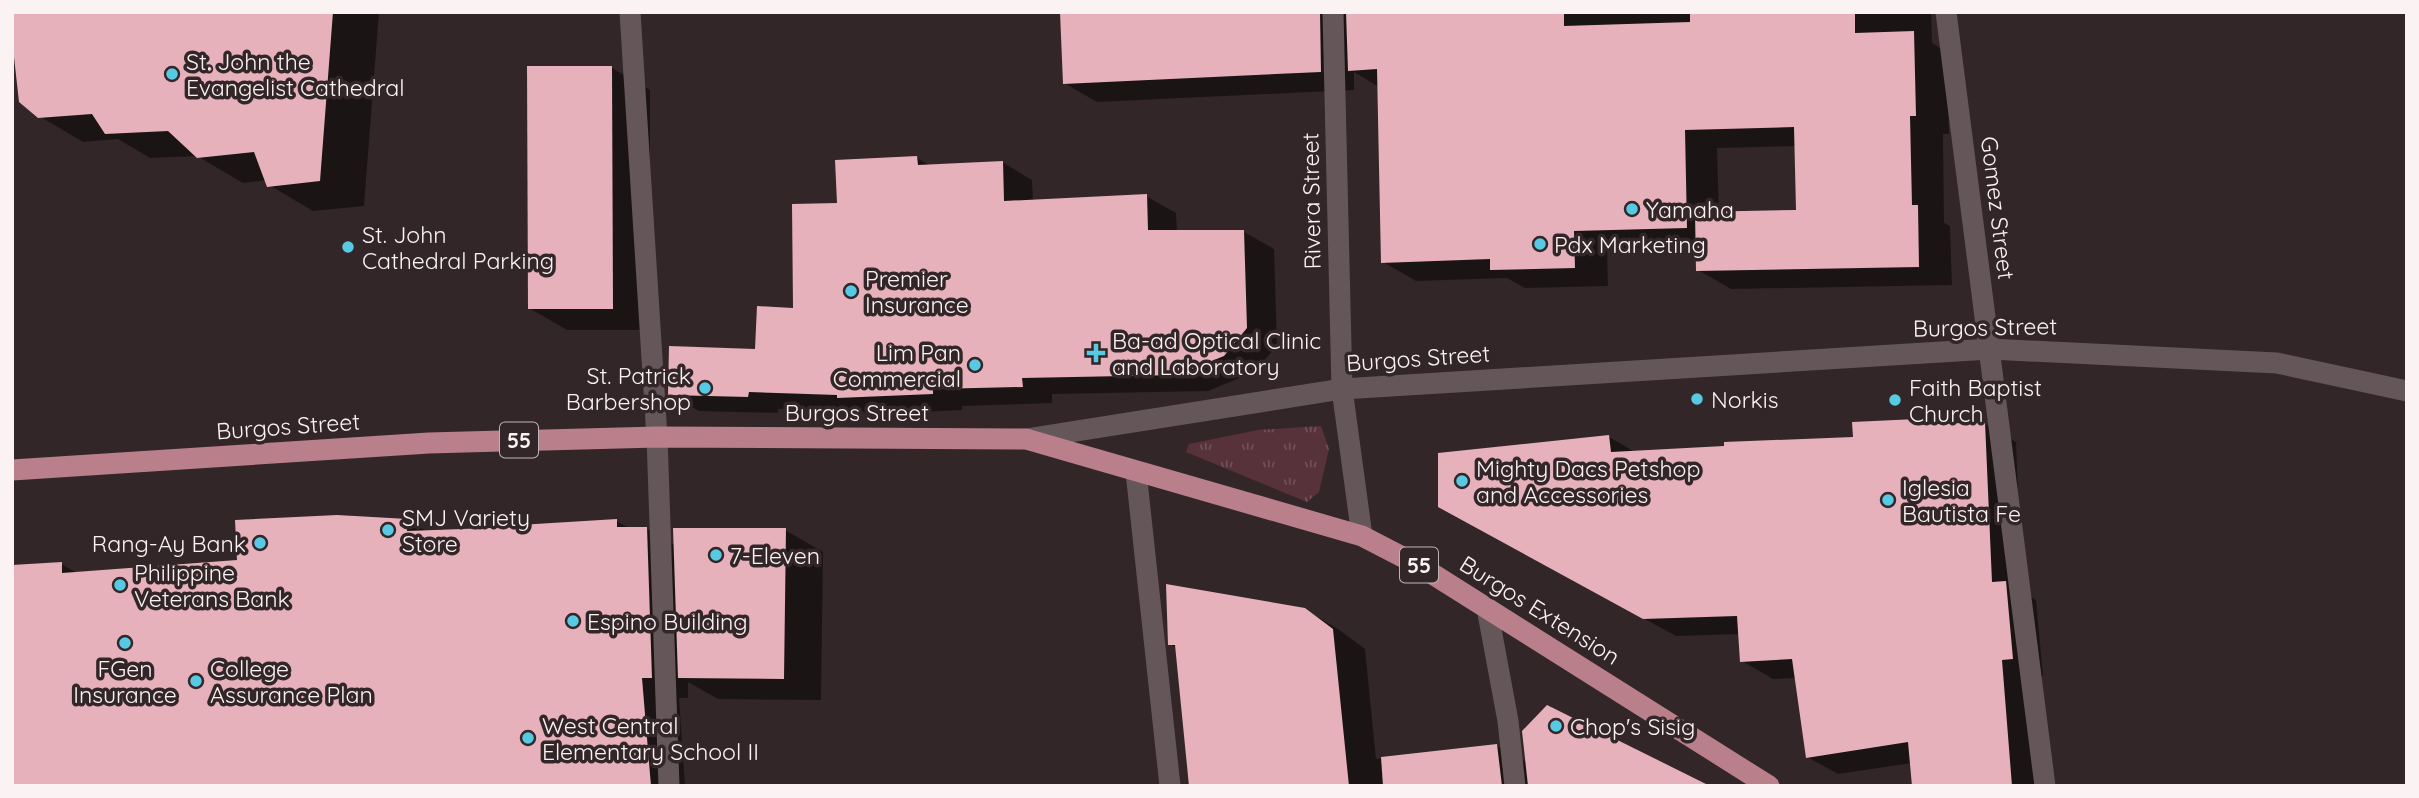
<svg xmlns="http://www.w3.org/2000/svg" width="2419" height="798" viewBox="0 0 2419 798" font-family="Quicksand,sans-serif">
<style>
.grass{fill:url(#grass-tufts)}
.shadow{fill:#0007;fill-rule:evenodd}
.building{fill:#e6b1bb}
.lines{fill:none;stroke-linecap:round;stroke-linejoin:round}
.lane{stroke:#655759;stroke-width:21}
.street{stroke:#655759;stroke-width:21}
.secondary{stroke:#655759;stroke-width:21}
.primary{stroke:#b97f8b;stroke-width:21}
.poi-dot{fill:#58c9e3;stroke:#332628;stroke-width:2.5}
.labels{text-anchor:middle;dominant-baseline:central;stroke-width:7;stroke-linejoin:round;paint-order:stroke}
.shield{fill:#332628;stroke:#bfb5b7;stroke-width:2}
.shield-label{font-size:21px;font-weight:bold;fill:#fbf2f4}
.poi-label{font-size:23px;fill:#fbf2f4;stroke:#332628;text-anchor:start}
.street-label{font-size:23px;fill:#fbf2f4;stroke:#332628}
</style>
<defs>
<pattern id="grass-tufts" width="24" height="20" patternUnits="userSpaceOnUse" patternTransform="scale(1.75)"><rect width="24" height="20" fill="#58323a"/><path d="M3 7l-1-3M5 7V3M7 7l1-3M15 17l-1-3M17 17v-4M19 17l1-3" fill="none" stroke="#715057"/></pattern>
</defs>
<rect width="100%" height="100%" fill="#332628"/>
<path class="grass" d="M1321 426 1329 449 1319 492 1307 502 1186 452 1189 444 1258 430Z"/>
<g class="shadow">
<path d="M12 12H379L364 206 313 211 269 185 267 180 243 183 197 156 150 158 118 139 83 142 39 116 15 52 12 50Z"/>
<path d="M1318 12H1931L1932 43 1947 52 1949 134H1943L1944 223 1950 226 1952 285 1731 289 1698 270 1697 247 1607 249 1608 286 1525 288 1507 278 1416 281 1383 262 1379 87 1354 72V90L1097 102 1064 83ZM1796 146 1798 211 1719 213 1717 148Z"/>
<path d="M612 68 650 90V330H567L529 308Z"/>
<path d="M917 158 931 166 1002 162 1032 180 1033 201 1146 196 1176 213 1177 232H1244L1274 249 1277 346 1254 372 1208 391 1052 394V403L962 406V410L868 415 862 411 778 409V413L699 411 670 394 756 351 794 310 839 205Z"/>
<path d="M1916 421 1926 427 1985 424 2016 442 2022 592 2036 600 2043 676 2032 677 2041 786H1914L1912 763 1838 774 1807 757 1796 678 1773 679 1742 661 1740 634 1676 636 1471 524 1609 437 1635 452 1855 439Z"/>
<path d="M407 520 428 532 521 529 616 521 631 529H647L676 546 785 530 823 552 821 700 718 699 688 682V698H679L685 786H12L61 564 79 574 239 561Z"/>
<path d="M1305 610 1338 629 1365 649 1376 759 1497 746 1528 763 1690 786H1199L1177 648 1170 644Z"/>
</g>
<g class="building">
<path d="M12 12H333L320 181 267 187 254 152 197 158 168 131 105 134 92 114 38 118 19 102 12 39Z"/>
<path d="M1060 12H1320L1321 72 1063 84Z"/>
<path d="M1346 12H1564V26L1690 22V12H1855V33L1914 31 1916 116H1910L1912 205H1918L1919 267 1696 271 1695 212 1796 210 1794 127 1685 130 1687 228 1574 231 1575 268 1490 270V259L1381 263 1377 69 1348 71Z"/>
<path d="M527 66H612L613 309H528Z"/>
<path d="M917 156 918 165 1003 161 1004 201 1147 194 1148 230H1244L1247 328 1224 356 1177 375 1022 378 1023 387 933 389V394L837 398V395L749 392 748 397 668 395 669 346 755 349 757 306 793 308 792 204 837 203 835 160Z"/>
<path d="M1917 419V425L1985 422 1992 582 2006 581 2013 659 2002 660 2012 786H1912L1908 742 1806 758 1792 659 1740 662 1737 616 1643 619 1438 507V453L1609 435 1611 452 1724 446V442L1853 437 1852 422Z"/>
<path d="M337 515 408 519 407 531 519 527V525L617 519V527H647L652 678H642L651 786H12V565L62 562V573L237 560 235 520Z"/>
<path d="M673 528H786L784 679 678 678Z"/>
<path d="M1166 584 1305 608 1333 629 1349 786H1189L1175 645H1168Z"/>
<path d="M1547 705 1710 786H1528L1522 731Z"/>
<path d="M1497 744 1502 786H1383L1381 757Z"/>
</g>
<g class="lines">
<g class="lane">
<path d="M630 12 657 437"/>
<path d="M1487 608 1508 721 1515 786"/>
</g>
<g class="street">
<path d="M1333 12 1342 389 1362 536"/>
<path d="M1946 12 2045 786"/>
<path d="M657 437 669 786"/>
<path d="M1136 472 1170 786"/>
</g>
<path class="secondary" d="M1026 439 1342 389 1990 349 2277 363 2407 391"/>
<path class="primary" d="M12 470 429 443 657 437 1026 439 1362 536 1420 566 1769 786"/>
</g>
<g class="poi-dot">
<circle cx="172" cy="74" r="7"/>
<circle cx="1632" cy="209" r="7"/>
<circle cx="1540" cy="244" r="7"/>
<circle cx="348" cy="247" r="7"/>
<circle cx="851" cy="291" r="7"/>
<path d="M1092.5 342.5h7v7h7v7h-7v7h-7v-7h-7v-7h7z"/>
<circle cx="975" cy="365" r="7"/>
<circle cx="705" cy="388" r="7"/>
<circle cx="1697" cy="399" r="7"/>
<circle cx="1895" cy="400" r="7"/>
<circle cx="1462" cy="481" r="7"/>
<circle cx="1888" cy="500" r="7"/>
<circle cx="388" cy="530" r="7"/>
<circle cx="260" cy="543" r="7"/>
<circle cx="716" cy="555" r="7"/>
<circle cx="120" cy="585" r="7"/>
<circle cx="573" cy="621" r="7"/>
<circle cx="125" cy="643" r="7"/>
<circle cx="196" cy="681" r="7"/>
<circle cx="1556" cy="726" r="7"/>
<circle cx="528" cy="738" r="7"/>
</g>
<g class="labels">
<g class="shield">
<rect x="500" y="422.5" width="38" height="35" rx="5"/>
<rect x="1400" y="547.5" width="38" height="35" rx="5"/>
</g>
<g class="shield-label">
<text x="519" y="440">55</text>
<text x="1419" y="565">55</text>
</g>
<g class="poi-label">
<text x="186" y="61">St. John the<tspan x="186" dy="26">Evangelist Cathedral</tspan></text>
<text x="1646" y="209">Yamaha</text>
<text x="362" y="234">St. John<tspan x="362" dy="26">Cathedral Parking</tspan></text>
<text x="1554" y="244">Pdx Marketing</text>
<text x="865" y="278">Premier<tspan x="865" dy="26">Insurance</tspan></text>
<text x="1112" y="340">Ba-ad Optical Clinic<tspan x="1112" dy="26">and Laboratory</tspan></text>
<text x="961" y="352" text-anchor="end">Lim Pan<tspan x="961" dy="26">Commercial</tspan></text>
<text x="691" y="375" text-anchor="end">St. Patrick<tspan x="691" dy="26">Barbershop</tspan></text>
<text x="1909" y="387">Faith Baptist<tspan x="1909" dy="26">Church</tspan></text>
<text x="1711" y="399">Norkis</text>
<text x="1476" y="468">Mighty Dacs Petshop<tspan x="1476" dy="26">and Accessories</tspan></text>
<text x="1902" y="487">Iglesia<tspan x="1902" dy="26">Bautista Fe</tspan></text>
<text x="402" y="517">SMJ Variety<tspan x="402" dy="26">Store</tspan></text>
<text x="246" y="543" text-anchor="end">Rang-Ay Bank</text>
<text x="730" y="555">7-Eleven</text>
<text x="134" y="572">Philippine<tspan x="134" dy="26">Veterans Bank</tspan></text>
<text x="587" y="621">Espino Building</text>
<text x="125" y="668" text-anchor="middle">FGen<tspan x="125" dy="26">Insurance</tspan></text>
<text x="210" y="668">College<tspan x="210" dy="26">Assurance Plan</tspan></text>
<text x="542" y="725">West Central<tspan x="542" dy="26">Elementary School II</tspan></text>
<text x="1570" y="726">Chop's Sisig</text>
</g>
<g class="street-label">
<text transform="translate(1311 201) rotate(-91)">Rivera Street</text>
<text transform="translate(1998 208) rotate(83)">Gomez Street</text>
<text transform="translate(1985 327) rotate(-1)">Burgos Street</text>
<text transform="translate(1418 358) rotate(-4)">Burgos Street</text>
<text x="857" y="412">Burgos Street</text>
<text transform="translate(288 426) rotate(-4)">Burgos Street</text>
<text transform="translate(1540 610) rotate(32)">Burgos Extension</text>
</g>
</g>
<rect width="2419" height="798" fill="none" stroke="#fbf2f4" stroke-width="28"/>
</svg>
